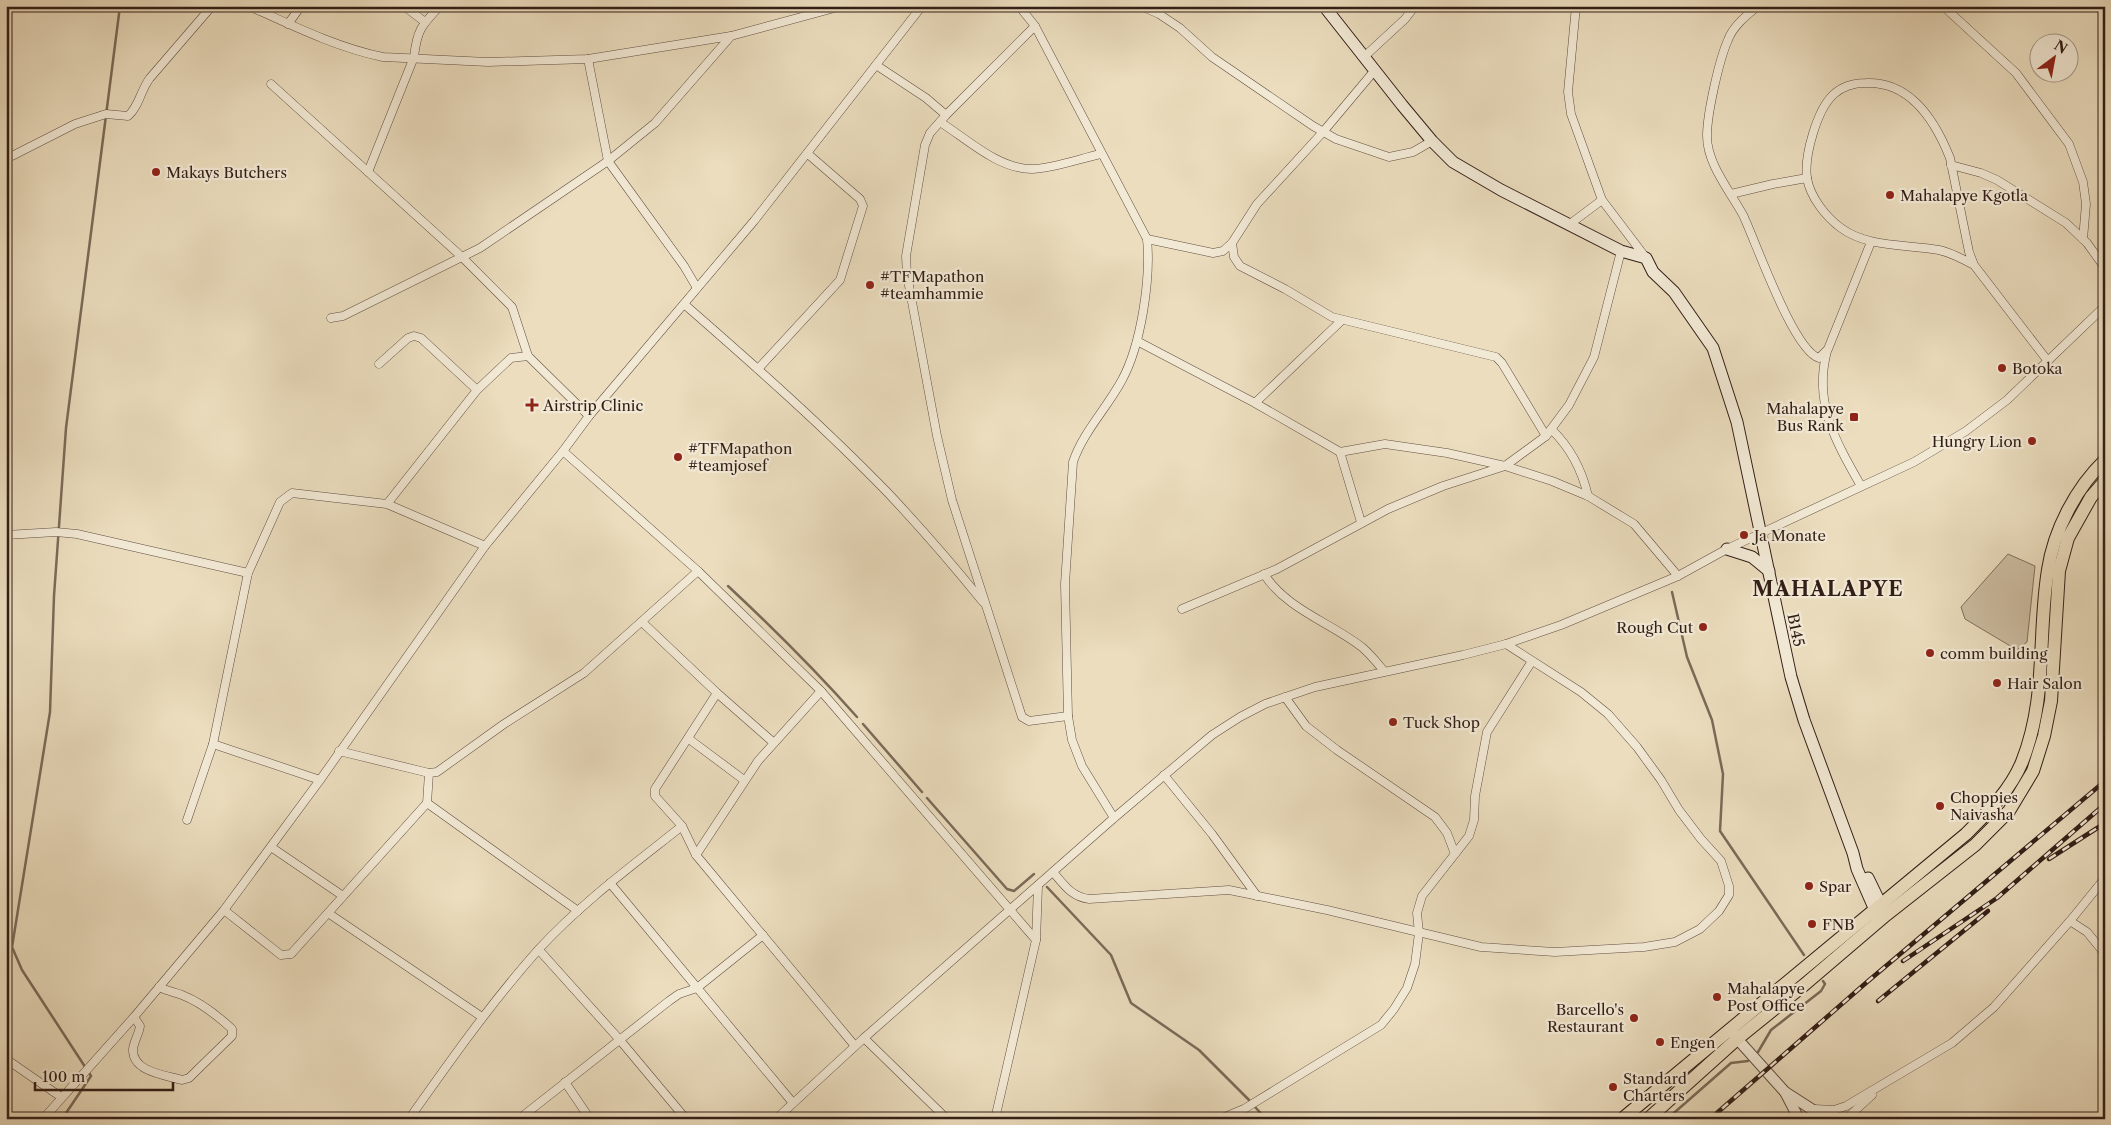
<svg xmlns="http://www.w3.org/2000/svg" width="2111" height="1125" viewBox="0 0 2111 1125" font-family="'Libre Caslon Text',serif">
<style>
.green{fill:#ccbda2;stroke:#7f6e5c}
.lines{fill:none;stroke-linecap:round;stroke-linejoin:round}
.stream{stroke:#7b6a59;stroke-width:2.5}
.minor-casing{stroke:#604e41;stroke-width:9}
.tertiary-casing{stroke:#604e41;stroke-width:12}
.secondary-casing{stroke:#321e17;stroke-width:13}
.trunk-casing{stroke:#321e17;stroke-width:14}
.minor{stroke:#f2e9d5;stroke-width:8}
.tertiary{stroke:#f2e9d5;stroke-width:10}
.secondary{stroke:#f2e9d5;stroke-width:11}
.trunk{stroke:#ebddbe;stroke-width:12}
.rail-casing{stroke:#321e17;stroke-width:4.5}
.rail{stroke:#f2e9d5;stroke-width:2.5;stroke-dasharray:8;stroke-linecap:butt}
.poi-dot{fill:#8f2418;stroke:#f2e9d5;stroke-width:2}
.labels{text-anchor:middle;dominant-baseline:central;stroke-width:4.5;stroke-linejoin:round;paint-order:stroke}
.poi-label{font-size:15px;fill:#321e17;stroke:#f2e9d5;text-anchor:start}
.street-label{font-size:15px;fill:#321e17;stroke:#f2e9d5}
.district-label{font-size:20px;font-weight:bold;letter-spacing:1px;fill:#321e17;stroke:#f2e9d5}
</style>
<rect width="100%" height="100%" fill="#ebddbe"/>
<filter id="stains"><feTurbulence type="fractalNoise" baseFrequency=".004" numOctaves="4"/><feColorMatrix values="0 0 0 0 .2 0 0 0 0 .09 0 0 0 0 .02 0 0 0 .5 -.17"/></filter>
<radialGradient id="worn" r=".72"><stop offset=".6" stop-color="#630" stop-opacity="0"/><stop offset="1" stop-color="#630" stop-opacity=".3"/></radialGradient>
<path class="green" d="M2008 554 2035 566 2027 642 2017 650 1965 619 1961 607Z"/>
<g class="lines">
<g class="stream">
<path d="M728 586C773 628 816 671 857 717"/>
<path d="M1672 592 1687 657 1712 720 1723 774 1720 831 1804 955"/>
<path d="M863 724 922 792"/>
<path d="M927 798 1007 889 1014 891 1034 874"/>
<path d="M1047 887 1111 955 1131 1003 1199 1050 1249 1100"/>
<path d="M1758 1052 1771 1030 1821 991 1825 984 1823 981"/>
<path d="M1255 1107 1266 1119"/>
<path d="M62 1119 91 1076 22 970 12 947 50 712 54 596 66 428 120 6"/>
<path d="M1667 1119 1731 1063 1748 1061"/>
</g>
<defs>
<g id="minor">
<path d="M249 6C291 25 338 48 383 57L488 62 588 59 731 36 842 6"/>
<path d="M404 6 425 22"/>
<path d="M1019 6 1035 26 1147 239C1151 279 1141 345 1122 380 1107 408 1083 432 1073 462L1065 584 1068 716 1072 740 1082 766 1114 818"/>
<path d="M1141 6 1159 14 1180 28 1212 57 1313 126 1336 139 1389 157 1413 152 1432 141"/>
<path d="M1576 6 1568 92 1571 114 1602 200 1646 258"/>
<path d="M1758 6C1747 15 1733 26 1728 40 1719 60 1707 114 1707 136 1707 164 1730 191 1743 215 1756 242 1793 350 1819 358L1828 349 1871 242"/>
<path d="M1943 6 2016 73 2069 144 2083 182 2086 204 2083 239"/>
<path d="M288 24 301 6"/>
<path d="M1035 26 946 115 930 133 925 145 906 256 907 275 937 436 952 500 1022 717 1029 721 1068 716"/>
<path d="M1365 56 1405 19 1415 6"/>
<path d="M588 59 608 161 684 266 697 288"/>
<path d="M876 65 926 98 946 115"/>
<path d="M271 84 462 257 512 307 528 356 589 416"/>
<path d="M940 122C967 139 998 169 1032 169 1051 169 1082 158 1101 154"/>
<path d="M6 159 75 124 106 114 128 116C139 107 141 89 150 78L212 6"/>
<path d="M1951 165 1981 173 1997 180 2066 223 2087 243 2105 268"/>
<path d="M368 172 414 57C417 30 421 26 440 6"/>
<path d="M1731 194 1773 184 1807 178"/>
<path d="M1570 224 1602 200"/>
<path d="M1147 239 1213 253 1223 251 1232 243 1257 204 1323 132 1375 70"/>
<path d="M1232 243 1234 257 1240 266 1285 289 1332 317 1496 357 1502 363 1546 436"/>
<path d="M1974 265C1963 259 1952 253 1939 250 1907 244 1868 248 1841 228 1826 217 1810 197 1807 178 1804 156 1817 109 1834 94 1843 86 1855 83 1866 83 1910 81 1935 120 1950 158L1969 252 1974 265 2047 360"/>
<path d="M684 304C754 365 824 427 888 493 921 528 953 565 983 602"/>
<path d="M331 318 343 316 480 248 608 161 655 123 731 36"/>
<path d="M1137 341 1255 403 1340 452 1385 444 1447 453 1505 466 1552 481 1588 496 1634 524 1678 576"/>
<path d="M1827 351C1813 403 1836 442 1861 486"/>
<path d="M379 364 408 338 414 336 421 338 477 390"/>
<path d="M758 369 840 280 863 206 860 199 808 154"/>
<path d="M1255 403 1341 321"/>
<path d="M1551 429C1570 447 1582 470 1588 496"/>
<path d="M563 451 698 571 821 691 1036 940"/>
<path d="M1340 452 1361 522"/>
<path d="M387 504 477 390 511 358 528 356"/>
<path d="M6 535 56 532 77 534 248 573"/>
<path d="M1264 574C1287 610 1332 623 1363 648 1371 655 1378 664 1384 671"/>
<path d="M1182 609 1277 569 1388 509 1443 486 1505 466 1546 436 1569 405 1594 357 1621 251"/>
<path d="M642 622 717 693 774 743"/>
<path d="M717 693 655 789V796L682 826 696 855 855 1046"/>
<path d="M1285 697 1306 726 1337 750 1435 817 1447 833 1455 854"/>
<path d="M689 739 744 780"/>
<path d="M213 744 320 780"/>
<path d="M339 751 429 773 437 772 504 724 584 673 698 571"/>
<path d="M1164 775 1212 834 1257 896"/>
<path d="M427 803 578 911"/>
<path d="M187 820 213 744 248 573 280 502 292 493 387 504 485 546"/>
<path d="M271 847 343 896"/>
<path d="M696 855 758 761 821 691"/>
<path d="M1053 872C1064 885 1072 897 1089 899L1229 890 1327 910 1481 947 1555 952 1644 947 1675 942 1700 929 1719 911 1729 895V886L1721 861 1701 839 1679 810 1661 780 1637 747 1608 714 1581 692 1506 644"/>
<path d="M610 883 793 1103"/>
<path d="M224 910 281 955 291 954 427 803 429 773"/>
<path d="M328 913 482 1017"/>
<path d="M2070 921 2105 878"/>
<path d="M539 950 619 1039 686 1119"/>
<path d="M134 1017 140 1026C139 1034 134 1041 133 1049 132 1072 165 1075 182 1080L189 1078 232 1036V1029C218 1016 200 1002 182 995 174 992 167 991 159 987"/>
<path d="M864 1038 947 1119"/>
<path d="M6 1059 61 1097"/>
<path d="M565 1082 590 1119"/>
<path d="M1814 1109 1834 1110 1846 1106 1952 1043 1994 1007 2070 921 2087 932 2105 954"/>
<path d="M43 1119 134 1017 224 910 320 780 485 546 563 451 589 416 754 221 922 6"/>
<path d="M409 1119C450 1061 491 1003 538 950 581 903 633 865 682 826"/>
<path d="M519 1119 669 1001 679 994 697 988 763 935"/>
<path d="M776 1119 864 1038 1114 818 1212 735 1240 717 1265 704 1315 687 1463 655 1506 644 1561 625 1678 576 1727 549 1914 462 1966 431 2007 400 2105 306"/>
<path d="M995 1119 1036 940 1038 886"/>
<path d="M1220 1119 1244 1109 1381 1025 1394 1009 1407 988 1415 964 1419 933 1417 913 1422 896 1469 836 1474 820 1475 796 1487 732 1532 661"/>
<path d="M1846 1119 1872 1095"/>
</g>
<g id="tertiary">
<path d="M1732 1033 1785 1092 1827 1119"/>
<path d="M1785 1092 1799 1119"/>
</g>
<g id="secondary">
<path d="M1324 6 1402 105 1432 141 1453 162 1501 190 1621 251 1646 258 1653 272 1674 292 1713 348 1737 422 1791 677 1804 720 1853 853 1857 869 1878 917"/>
<path d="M1727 549 1752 557 1769 571"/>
<path d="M1868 878 1884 911"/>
</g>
<g id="trunk">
<path d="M1622 1119 1966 834C1988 812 2010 791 2022 762 2048 696 2037 637 2048 570 2054 530 2076 488 2105 460"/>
<path d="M1648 1119 1737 1039 1804 985 1886 915 1975 845 2009 811 2033 771 2044 736 2051 701 2059 571 2068 538 2091 497 2105 481"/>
</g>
</defs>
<use href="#minor" class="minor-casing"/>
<use href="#tertiary" class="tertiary-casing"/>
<use href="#secondary" class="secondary-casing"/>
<use href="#trunk" class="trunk-casing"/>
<use href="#minor" class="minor"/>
<use href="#tertiary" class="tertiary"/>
<use href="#secondary" class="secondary"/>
<use href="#trunk" class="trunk"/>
<defs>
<g id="rail">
<path d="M2049 859 2105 823"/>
<path d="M1903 961 1997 898 2105 804"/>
<path d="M1878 1001 1988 911"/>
<path d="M1710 1119 1867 982 2105 781"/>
</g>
</defs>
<use href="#rail" class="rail-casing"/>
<use href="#rail" class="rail"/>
</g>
<g class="poi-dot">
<circle cx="156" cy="172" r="5"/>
<circle cx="1890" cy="195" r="5"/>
<circle cx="870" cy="285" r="5"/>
<circle cx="2002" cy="368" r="5"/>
<path d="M529.5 397.5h5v5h5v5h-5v5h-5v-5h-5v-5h5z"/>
<rect x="1849" y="412" width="10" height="10" rx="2.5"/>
<circle cx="2032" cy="441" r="5"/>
<circle cx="678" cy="457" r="5"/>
<circle cx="1744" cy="535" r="5"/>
<circle cx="1703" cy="627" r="5"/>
<circle cx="1930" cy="653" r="5"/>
<circle cx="1997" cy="683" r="5"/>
<circle cx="1393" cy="722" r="5"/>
<circle cx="1940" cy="806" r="5"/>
<circle cx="1809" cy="886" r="5"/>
<circle cx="1812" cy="924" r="5"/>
<circle cx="1717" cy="997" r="5"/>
<circle cx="1634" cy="1018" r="5"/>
<circle cx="1660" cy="1042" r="5"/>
<circle cx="1613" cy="1087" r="5"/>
</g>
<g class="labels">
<g class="poi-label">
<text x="166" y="172">Makays Butchers</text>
<text x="1900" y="195">Mahalapye Kgotla</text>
<text x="880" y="276">#TFMapathon<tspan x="880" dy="17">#teamhammie</tspan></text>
<text x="2012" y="368">Botoka</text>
<text x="543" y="405">Airstrip Clinic</text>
<text x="1844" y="408" text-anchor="end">Mahalapye<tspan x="1844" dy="17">Bus Rank</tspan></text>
<text x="2022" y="441" text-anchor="end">Hungry Lion</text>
<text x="688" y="448">#TFMapathon<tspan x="688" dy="17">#teamjosef</tspan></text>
<text x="1754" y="535">Ja Monate</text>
<text x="1693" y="627" text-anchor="end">Rough Cut</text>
<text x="1940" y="653">comm building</text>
<text x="2007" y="683">Hair Salon</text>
<text x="1403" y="722">Tuck Shop</text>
<text x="1950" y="797">Choppies<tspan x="1950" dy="17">Naivasha</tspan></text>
<text x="1819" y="886">Spar</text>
<text x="1822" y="924">FNB</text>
<text x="1727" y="988">Mahalapye<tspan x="1727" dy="17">Post Office</tspan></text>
<text x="1624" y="1009" text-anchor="end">Barcello's<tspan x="1624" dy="17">Restaurant</tspan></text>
<text x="1670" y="1042">Engen</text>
<text x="1623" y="1078">Standard<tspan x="1623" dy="17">Charters</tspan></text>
</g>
<g class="street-label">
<text transform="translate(1796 630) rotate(78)">B145</text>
</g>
<g class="district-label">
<text x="1828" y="589">MAHALAPYE</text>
</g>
</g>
<rect width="2111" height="1125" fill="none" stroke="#ebddbe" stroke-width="25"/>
<rect x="8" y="8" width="2096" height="1110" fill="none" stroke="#321e17" stroke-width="2.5"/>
<rect x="12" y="12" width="2086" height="1100" fill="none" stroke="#321e17"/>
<g transform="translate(2054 58) rotate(32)"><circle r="24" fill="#f2e9d5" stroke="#a59889"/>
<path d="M0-4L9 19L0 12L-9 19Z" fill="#8f2418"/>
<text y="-8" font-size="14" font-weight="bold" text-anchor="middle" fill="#321e17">N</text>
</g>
<path d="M35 1082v8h138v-8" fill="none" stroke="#321e17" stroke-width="2.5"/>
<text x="42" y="1082" font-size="15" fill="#321e17" stroke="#f2e9d5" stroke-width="4" paint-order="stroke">100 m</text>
<rect width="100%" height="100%" filter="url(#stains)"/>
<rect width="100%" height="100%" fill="url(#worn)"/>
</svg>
